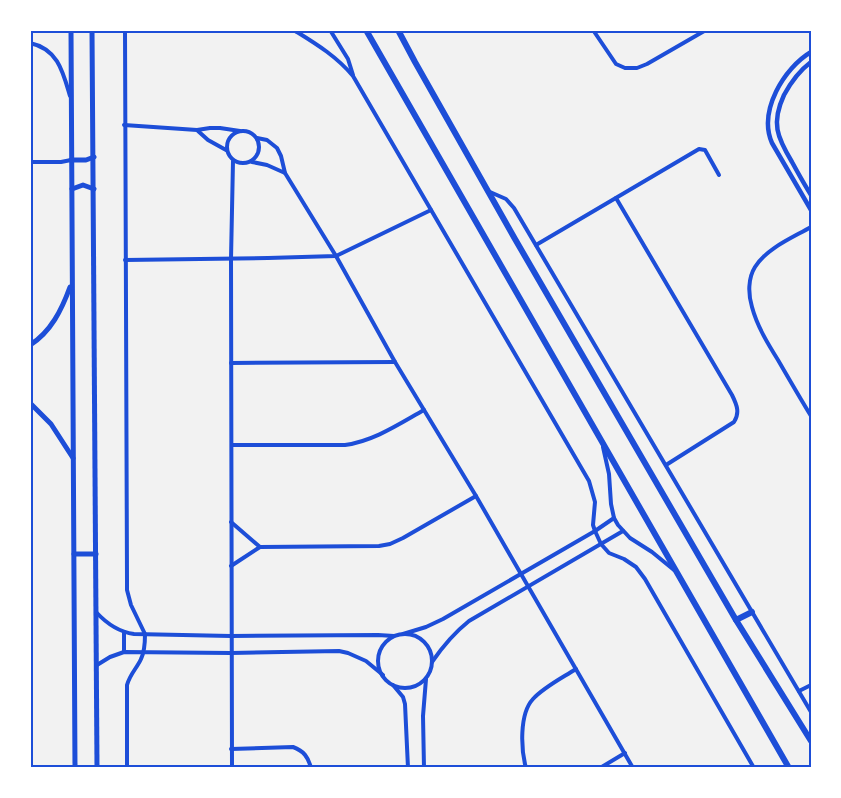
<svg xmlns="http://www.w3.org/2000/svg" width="841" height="798" viewBox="0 0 841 798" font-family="Barlow,sans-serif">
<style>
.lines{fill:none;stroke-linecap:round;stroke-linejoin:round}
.minor{stroke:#1d4ed8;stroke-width:4}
.tertiary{stroke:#1d4ed8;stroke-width:4.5}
.secondary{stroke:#1d4ed8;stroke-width:5}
.primary{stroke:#1d4ed8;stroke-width:6}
.neatline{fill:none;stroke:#1d4ed8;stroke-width:2}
</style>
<rect width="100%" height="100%" fill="#f2f2f2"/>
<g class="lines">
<g class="minor">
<path d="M125 30 127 579V590L131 605 145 634C145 642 145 651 141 659 137 668 130 674 127 685V768"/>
<path d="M271 30H286"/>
<path d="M292 30 297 32 307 30"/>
<path d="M330 30 348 59 353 75"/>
<path d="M593 30 616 64 625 68H637L647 64 706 30"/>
<path d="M297 32C318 45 337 57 353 76L589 481 595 502 593 525 595 531 601 544 609 553 624 559 636 567 645 579 754 768"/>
<path d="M30 43C58 49 63 72 70 96"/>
<path d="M124 125 197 130 210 128H220L240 131"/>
<circle cx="243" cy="147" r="16"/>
<path d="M198 131 208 140 226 150"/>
<path d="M257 138 267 140 277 148 281 156 285 173 336 256 395 362 476 496 633 768"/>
<path d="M30 162H61L71 160"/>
<path d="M252 162 267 165 285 173"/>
<path d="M490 192 506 199 514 208 811 712"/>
<path d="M616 198 732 395C737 405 740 413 734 422L666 465"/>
<path d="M811 227C792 238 767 248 755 267 748 278 748 294 752 307 757 326 768 344 778 360 789 379 800 398 811 416"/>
<path d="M536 245 699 149 705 150 719 175"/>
<path d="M125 260 268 258 336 256 431 210"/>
<path d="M231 363 395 362"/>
<path d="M232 445H345C374 441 399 424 424 410"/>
<path d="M603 447 609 474 611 504 614 518 618 525 630 538 652 552 674 570"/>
<path d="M231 522 260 547 379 546 390 544 403 538 476 496"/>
<path d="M231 566 260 547"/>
<path d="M96 612C107 624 119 632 134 634L231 636 378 635 394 636"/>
<path d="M124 632V652"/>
<path d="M403 634 426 627 443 619 595 531 614 518"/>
<circle cx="405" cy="661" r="27"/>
<path d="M432 662C443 646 454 633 469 621L623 531"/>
<path d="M97 665 110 657 124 652 231 653 339 651 348 653 366 661 383 675"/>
<path d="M393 685 403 697 405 704 408 768"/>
<path d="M799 691 811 685"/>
<path d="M231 749 293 747C304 751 308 757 311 768"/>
<path d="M232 768 231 259 233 161"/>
<path d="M424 768 423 716 426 679"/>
<path d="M526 768C521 750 519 714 533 699 544 687 562 678 576 669"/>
<path d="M600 768 625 753"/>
</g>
<g class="tertiary">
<path d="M811 52C784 68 758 111 772 143L811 210"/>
<path d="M811 62C799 71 791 82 784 95 771 123 777 137 792 162 798 173 804 184 811 195"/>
</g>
<g class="secondary">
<path d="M71 30 75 768"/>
<path d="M92 30 97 768"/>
<path d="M71 160H86L94 157"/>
<path d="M72 189 83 185 94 189"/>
<path d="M30 345C51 332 62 309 70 287"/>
<path d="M30 403 51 424 73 458"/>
<path d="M74 554H96"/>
</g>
<g class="primary">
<path d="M366 30 789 768"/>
<path d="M398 30 415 62 515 239 736 620 811 741"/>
<path d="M736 620 752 612"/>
</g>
</g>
<rect width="841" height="798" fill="none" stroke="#ffffff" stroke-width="63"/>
<rect x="32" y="32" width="778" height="734" class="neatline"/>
</svg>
